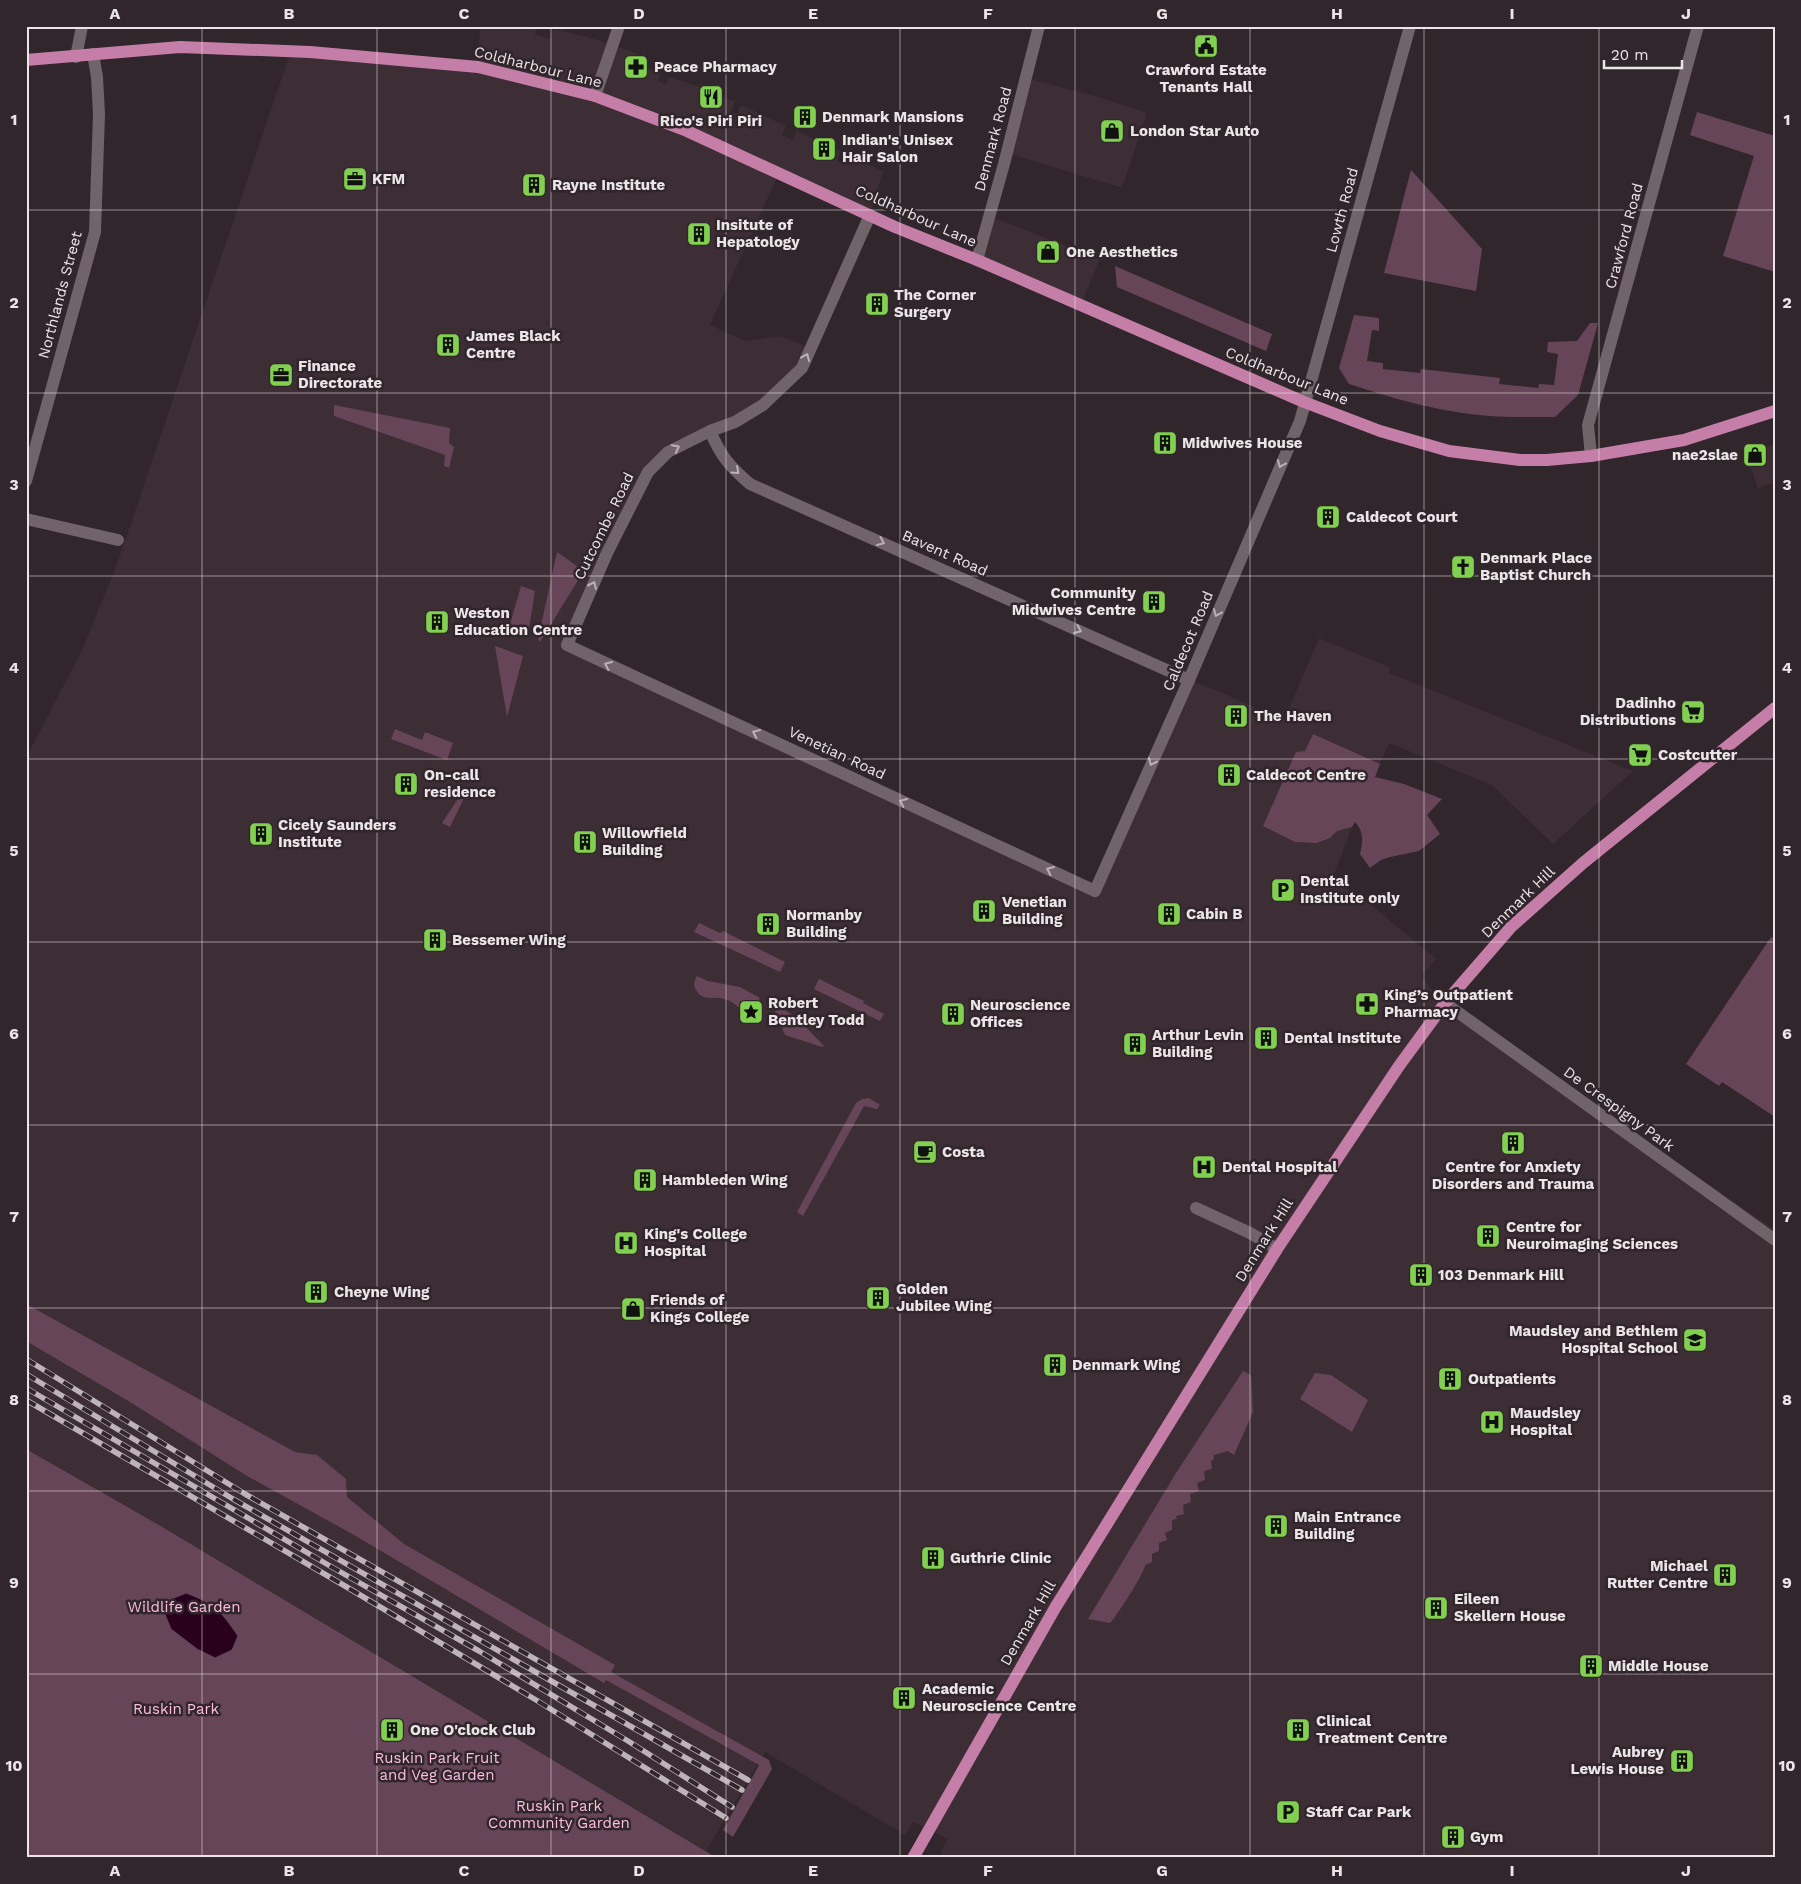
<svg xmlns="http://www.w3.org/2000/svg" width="1801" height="1884" viewBox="0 0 1801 1884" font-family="'Work Sans',sans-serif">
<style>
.built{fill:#3d2d35}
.green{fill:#674558}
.water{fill:#2a011c;stroke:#644559}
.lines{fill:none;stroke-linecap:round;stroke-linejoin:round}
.minor{stroke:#70646a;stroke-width:12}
.major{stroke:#c57ea8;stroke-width:12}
.rail-casing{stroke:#bcb4b8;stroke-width:5.5}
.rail{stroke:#30262b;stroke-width:4;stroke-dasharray:11;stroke-linecap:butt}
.oneway{stroke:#bab1b6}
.grid{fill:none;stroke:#ece5e8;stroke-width:1;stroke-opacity:0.55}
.labels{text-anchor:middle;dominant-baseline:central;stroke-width:5;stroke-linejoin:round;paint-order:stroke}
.street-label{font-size:15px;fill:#ece5e8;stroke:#30262b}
.poi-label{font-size:15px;font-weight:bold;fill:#ece5e8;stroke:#30262b;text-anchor:start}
.park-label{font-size:15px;fill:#ffbde1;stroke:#30262b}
.neatline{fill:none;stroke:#ece5e8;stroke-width:2}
.grid-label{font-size:16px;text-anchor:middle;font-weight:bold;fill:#ece5e8}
</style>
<rect width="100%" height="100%" fill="#30262b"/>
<g class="built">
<path d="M480 26H537L535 35 551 39 553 29 588 37 633 52 642 56 639 65 661 73 658 81 666 84 669 77 706 89 735 102 731 112 737 114 741 105 786 126 782 135 792 140 797 131 841 151 837 161 844 163 847 155 883 171 870 215 779 173 710 325 745 341 780 336 810 348 802 368 763 405 710 431 648 472 567 645 1089 888 1189 680 1213 689 1284 720 1319 638 1391 668 1389 673 1392 674 1633 771 1553 844 1492 785 1389 743 1352 827 1331 882 1359 895 1436 959 1421 976 1438 998 1775 1230V1858H943L940 1852 948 1839 913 1822 905 1835 765 1752 706 1851 159 1525 26 1449V758L82 650 117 564 291 51 478 67Z"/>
<path d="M1026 78 1095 96 1147 113 1122 188 1007 153Z"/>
<path d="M992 217 1100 259 1081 305 977 260Z"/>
<path d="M1775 444V482L1758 488 1746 454Z"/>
</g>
<g class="green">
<path d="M1697 112 1775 136V272L1723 256 1754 156 1690 135Z"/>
<path d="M1411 170 1482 249 1476 291 1384 273Z"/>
<path d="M1115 266 1272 334 1266 351 1117 287Z"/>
<path d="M1354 315 1379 318V331L1372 330 1367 361 1383 363V369L1420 373 1421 369 1500 378 1499 384 1538 388 1539 384 1554 385 1558 354 1547 352 1548 342 1577 341 1590 323H1598L1578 395 1555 417C1527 417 1498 418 1470 414 1429 409 1389 397 1349 384L1339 368Z"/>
<path d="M334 405 450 428 449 443 454 447 449 468 444 466 445 455 334 416Z"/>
<path d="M557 552 577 566 575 571 580 577 540 642 538 639Z"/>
<path d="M521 586 535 591 528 635 509 628Z"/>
<path d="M495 646 523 656 507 717Z"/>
<path d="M395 729 422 740 425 732 453 743 447 760 391 739Z"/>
<path d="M1313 734 1380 764 1375 777 1404 784 1442 799 1427 815 1440 834 1419 851 1390 857 1381 860 1370 868 1360 854C1363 841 1364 832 1355 822L1352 827 1337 831 1330 838 1317 843 1295 842 1263 826 1296 752 1305 751Z"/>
<path d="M463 791 466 794 450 827 442 823Z"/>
<path d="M699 923 720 933 723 931 785 962 780 972 694 932Z"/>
<path d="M1771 937 1775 939V1117L1722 1082 1719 1086 1686 1064Z"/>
<path d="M697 976 708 981 740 987 760 998 750 1017C742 1011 734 1001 724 999 713 995 704 1003 696 990 693 985 694 982 697 976Z"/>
<path d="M819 979 864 1001 863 1003 884 1014 880 1021 814 989Z"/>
<path d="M778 1006 796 1017 824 1046 822 1047 785 1035 775 1012Z"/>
<path d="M869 1098 880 1105 877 1109 864 1106 803 1216 797 1212 856 1103 862 1099Z"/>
<path d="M26 1304 295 1452 317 1455 346 1479 347 1497 404 1544 615 1665 611 1672 769 1760 772 1769 733 1837 723 1830 759 1765 606 1680 604 1683 354 1535 247 1476 130 1402 26 1341Z"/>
<path d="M1243 1371 1251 1375 1253 1412 1234 1455 1228 1451 1214 1455V1459L1211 1461 1212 1469 1204 1471 1205 1480 1197 1483 1199 1491 1190 1494 1191 1502 1183 1505 1184 1514 1176 1516 1177 1519 1172 1520V1530L1165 1533 1167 1540 1159 1543V1551L1152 1554V1562L1145 1565C1145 1572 1117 1616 1110 1623L1088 1619 1176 1473Z"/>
<path d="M1315 1373 1331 1375 1368 1400 1352 1432 1300 1399Z"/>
<path d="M26 1449 159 1525 717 1858H26Z"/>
</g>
<path class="water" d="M186 1593C215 1604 221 1611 238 1636L232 1650 215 1658 197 1649 171 1629 164 1612 169 1600Z"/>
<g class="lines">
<g class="minor">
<path d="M76 57 82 26"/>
<path d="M595 96 619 26"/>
<path d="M870 215 802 368 763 405 735 422 710 431 668 452 648 472 607 553 567 645 1095 891 1189 680 1300 421 1410 26"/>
<path d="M977 260 1004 164 1039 26"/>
<path d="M710 431C721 456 729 466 750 484L1189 680"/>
<path d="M1591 456 1588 425 1698 26"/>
<path d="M26 481 95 232 99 114 97 77 93 54"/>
<path d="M26 519 118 540"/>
<path d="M1445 1003 1775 1240"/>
<path d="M1196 1208 1250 1233 1277 1249"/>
</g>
<g class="major">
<path d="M26 60 180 47 310 52 478 67 595 96 687 131 895 227 977 260 1304 402 1380 431 1449 451 1520 460H1547L1591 456 1684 440 1775 411"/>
<path d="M913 1858 1055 1608 1277 1249 1399 1066 1445 1003 1511 927 1583 863 1775 708"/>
</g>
<defs>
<g id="rail">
<path d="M26 1359 245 1494 748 1780"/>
<path d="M26 1374 233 1499 742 1790"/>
<path d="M26 1388 330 1566 479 1651 628 1741 732 1807"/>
<path d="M26 1400 345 1586 536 1700 726 1818"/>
</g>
</defs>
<use href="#rail" class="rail-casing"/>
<use href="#rail" class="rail"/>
</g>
<defs><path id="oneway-chevron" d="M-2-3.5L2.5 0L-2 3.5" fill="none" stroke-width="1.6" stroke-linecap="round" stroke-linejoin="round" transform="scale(1.25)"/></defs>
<g class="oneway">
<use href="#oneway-chevron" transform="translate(806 357) rotate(-67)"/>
<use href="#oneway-chevron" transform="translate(676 448) rotate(-27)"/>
<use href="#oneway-chevron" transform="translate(1281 464) rotate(113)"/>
<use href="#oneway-chevron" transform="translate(736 471) rotate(42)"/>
<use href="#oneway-chevron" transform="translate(881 542) rotate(24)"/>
<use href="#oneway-chevron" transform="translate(593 585) rotate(-66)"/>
<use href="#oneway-chevron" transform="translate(1217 613) rotate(113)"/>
<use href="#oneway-chevron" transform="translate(1078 630) rotate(24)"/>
<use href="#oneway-chevron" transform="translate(608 665) rotate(-155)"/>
<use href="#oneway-chevron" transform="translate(756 733) rotate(-155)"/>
<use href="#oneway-chevron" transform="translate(1152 762) rotate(114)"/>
<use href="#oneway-chevron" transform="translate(903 802) rotate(-155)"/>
<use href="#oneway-chevron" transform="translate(1050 870) rotate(-155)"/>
</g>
<path class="grid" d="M202 26V1858M377 26V1858M551 26V1858M726 26V1858M900 26V1858M1075 26V1858M1250 26V1858M1424 26V1858M1599 26V1858M26 210H1775M26 393H1775M26 576H1775M26 759H1775M26 942H1775M26 1125H1775M26 1308H1775M26 1491H1775M26 1674H1775"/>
<defs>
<symbol id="civic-square" viewBox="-11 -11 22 22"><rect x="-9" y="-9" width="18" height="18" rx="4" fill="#82d04f" stroke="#30262b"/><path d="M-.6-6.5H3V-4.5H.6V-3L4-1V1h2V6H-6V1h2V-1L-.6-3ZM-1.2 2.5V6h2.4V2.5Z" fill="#111"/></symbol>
<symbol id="pharmacy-square" viewBox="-11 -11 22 22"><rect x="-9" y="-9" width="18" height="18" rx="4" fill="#82d04f" stroke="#30262b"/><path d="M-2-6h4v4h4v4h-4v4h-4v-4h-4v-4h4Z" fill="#111"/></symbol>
<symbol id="restaurant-square" viewBox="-11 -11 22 22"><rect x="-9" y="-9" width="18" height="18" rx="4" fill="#82d04f" stroke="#30262b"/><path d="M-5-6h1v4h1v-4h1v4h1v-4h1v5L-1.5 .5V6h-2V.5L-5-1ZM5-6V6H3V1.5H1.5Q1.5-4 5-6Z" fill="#111"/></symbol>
<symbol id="building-square" viewBox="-11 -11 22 22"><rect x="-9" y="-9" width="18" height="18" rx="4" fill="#82d04f" stroke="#30262b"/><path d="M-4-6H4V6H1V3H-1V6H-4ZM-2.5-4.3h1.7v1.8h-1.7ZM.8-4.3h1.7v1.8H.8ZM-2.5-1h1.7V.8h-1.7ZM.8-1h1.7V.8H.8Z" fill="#111"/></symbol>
<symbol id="shop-square" viewBox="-11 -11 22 22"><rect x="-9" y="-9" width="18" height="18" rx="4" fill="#82d04f" stroke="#30262b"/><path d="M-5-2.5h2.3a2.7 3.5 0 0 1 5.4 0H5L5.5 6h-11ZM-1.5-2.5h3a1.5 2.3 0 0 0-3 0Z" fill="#111"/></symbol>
<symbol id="office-square" viewBox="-11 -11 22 22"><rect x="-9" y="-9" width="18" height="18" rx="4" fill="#82d04f" stroke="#30262b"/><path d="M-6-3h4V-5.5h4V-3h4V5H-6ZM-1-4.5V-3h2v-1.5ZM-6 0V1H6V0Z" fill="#111"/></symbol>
<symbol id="church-square" viewBox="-11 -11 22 22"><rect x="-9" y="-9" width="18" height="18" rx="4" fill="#82d04f" stroke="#30262b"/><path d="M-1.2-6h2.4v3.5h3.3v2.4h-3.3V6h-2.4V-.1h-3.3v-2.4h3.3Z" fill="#111"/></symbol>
<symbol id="supermarket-square" viewBox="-11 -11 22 22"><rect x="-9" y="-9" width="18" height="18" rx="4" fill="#82d04f" stroke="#30262b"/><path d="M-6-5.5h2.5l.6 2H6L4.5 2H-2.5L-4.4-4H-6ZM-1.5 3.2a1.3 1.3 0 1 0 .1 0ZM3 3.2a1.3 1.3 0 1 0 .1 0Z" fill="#111"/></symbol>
<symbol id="parking-square" viewBox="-11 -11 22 22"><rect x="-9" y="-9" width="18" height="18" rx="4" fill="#82d04f" stroke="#30262b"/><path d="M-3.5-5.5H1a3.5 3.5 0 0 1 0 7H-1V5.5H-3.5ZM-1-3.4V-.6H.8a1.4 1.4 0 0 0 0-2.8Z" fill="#111"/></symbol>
<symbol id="sight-square" viewBox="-11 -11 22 22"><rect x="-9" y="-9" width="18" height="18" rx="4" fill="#82d04f" stroke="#30262b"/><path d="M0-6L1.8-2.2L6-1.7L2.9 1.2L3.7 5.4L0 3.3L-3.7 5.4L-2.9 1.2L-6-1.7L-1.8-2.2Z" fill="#111"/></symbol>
<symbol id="cafe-square" viewBox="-11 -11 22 22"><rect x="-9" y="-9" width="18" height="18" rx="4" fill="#82d04f" stroke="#30262b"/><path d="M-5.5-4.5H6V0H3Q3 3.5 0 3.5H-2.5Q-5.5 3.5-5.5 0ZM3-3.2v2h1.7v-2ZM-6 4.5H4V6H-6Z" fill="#111"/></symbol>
<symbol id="hospital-square" viewBox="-11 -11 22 22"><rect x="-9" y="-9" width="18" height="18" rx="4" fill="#82d04f" stroke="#30262b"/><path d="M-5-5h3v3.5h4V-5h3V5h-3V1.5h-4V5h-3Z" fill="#111"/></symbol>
<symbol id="school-square" viewBox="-11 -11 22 22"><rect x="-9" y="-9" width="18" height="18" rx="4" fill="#82d04f" stroke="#30262b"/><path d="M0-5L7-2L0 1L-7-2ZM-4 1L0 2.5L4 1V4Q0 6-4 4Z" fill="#111"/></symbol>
</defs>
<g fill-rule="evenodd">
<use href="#civic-square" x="1192" y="32" width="28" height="28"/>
<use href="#pharmacy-square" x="622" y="53" width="28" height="28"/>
<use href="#restaurant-square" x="697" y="83" width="28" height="28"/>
<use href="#building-square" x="791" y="103" width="28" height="28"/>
<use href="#shop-square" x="1098" y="117" width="28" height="28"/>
<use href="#building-square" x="810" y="135" width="28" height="28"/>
<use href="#office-square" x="341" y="165" width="28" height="28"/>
<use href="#building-square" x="520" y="171" width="28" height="28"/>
<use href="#building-square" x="685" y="220" width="28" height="28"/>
<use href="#shop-square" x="1034" y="238" width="28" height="28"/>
<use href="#building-square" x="863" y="290" width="28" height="28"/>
<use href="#building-square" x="434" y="331" width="28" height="28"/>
<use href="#office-square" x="267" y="361" width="28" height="28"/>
<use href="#building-square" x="1151" y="429" width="28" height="28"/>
<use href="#shop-square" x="1741" y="441" width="28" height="28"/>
<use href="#building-square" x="1314" y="503" width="28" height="28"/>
<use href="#church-square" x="1449" y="553" width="28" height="28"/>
<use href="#building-square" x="1140" y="588" width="28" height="28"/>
<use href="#building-square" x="423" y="608" width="28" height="28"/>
<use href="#supermarket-square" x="1679" y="698" width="28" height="28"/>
<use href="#building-square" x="1222" y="702" width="28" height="28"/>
<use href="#supermarket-square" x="1626" y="741" width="28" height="28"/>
<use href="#building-square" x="1215" y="761" width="28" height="28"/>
<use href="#building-square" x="392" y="770" width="28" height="28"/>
<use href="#building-square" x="247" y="820" width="28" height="28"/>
<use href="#building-square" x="571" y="828" width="28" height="28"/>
<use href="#parking-square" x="1269" y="876" width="28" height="28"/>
<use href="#building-square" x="970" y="897" width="28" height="28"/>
<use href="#building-square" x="1155" y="900" width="28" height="28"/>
<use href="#building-square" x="754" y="910" width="28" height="28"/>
<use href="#building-square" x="421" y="926" width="28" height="28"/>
<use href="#pharmacy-square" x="1353" y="990" width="28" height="28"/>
<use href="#sight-square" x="737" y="998" width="28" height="28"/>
<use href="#building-square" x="939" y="1000" width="28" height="28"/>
<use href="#building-square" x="1252" y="1024" width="28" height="28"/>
<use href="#building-square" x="1121" y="1030" width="28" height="28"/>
<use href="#building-square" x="1499" y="1129" width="28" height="28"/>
<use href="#cafe-square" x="911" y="1138" width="28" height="28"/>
<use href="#hospital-square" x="1190" y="1153" width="28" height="28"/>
<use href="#building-square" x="631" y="1166" width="28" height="28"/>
<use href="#building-square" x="1474" y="1222" width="28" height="28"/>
<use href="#hospital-square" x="612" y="1229" width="28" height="28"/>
<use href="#building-square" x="1407" y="1261" width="28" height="28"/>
<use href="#building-square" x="302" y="1278" width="28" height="28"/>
<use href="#building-square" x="864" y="1284" width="28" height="28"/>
<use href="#shop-square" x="619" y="1295" width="28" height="28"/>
<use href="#school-square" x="1681" y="1326" width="28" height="28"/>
<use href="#building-square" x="1041" y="1351" width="28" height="28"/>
<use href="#building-square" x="1436" y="1365" width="28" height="28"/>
<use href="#hospital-square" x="1478" y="1408" width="28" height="28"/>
<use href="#building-square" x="1262" y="1512" width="28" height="28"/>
<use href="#building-square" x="919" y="1544" width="28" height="28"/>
<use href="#building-square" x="1711" y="1561" width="28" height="28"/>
<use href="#building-square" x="1422" y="1594" width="28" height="28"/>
<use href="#building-square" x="1577" y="1652" width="28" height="28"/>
<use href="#building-square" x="890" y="1684" width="28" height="28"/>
<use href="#building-square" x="378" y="1716" width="28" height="28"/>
<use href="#building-square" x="1284" y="1716" width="28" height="28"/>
<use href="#building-square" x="1668" y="1747" width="28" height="28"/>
<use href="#parking-square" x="1274" y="1798" width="28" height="28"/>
<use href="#building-square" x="1439" y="1823" width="28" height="28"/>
</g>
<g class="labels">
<g class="street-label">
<text transform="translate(538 67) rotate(14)">Coldharbour Lane</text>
<text transform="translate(993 139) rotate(-75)">Denmark Road</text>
<text transform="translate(1342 210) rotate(-75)">Lowth Road</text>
<text transform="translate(916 216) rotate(24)">Coldharbour Lane</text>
<text transform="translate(1624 236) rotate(-75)">Crawford Road</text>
<text transform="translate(60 295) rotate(-75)">Northlands Street</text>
<text transform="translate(1287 376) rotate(22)">Coldharbour Lane</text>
<text transform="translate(604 526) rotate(-64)">Cutcombe Road</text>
<text transform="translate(945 553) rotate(24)">Bavent Road</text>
<text transform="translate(1188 641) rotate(-67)">Caldecot Road</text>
<text transform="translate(837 753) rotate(25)">Venetian Road</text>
<text transform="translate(1518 902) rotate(-44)">Denmark Hill</text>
<text transform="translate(1619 1109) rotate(36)">De Crespigny Park</text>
<text transform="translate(1264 1240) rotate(-58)">Denmark Hill</text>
<text transform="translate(1028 1623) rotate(-60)">Denmark Hill</text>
</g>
<g class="poi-label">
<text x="654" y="67">Peace Pharmacy</text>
<text x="1206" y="70" text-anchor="middle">Crawford Estate<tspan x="1206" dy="17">Tenants Hall</tspan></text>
<text x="822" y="117">Denmark Mansions</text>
<text x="711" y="121" text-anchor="middle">Rico's Piri Piri</text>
<text x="1130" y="131">London Star Auto</text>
<text x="842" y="140">Indian's Unisex<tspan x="842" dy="17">Hair Salon</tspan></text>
<text x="372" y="179">KFM</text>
<text x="552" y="185">Rayne Institute</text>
<text x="716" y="225">Insitute of<tspan x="716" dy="17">Hepatology</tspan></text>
<text x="1066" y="252">One Aesthetics</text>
<text x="894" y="295">The Corner<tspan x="894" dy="17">Surgery</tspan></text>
<text x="466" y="336">James Black<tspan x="466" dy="17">Centre</tspan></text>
<text x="298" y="366">Finance<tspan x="298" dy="17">Directorate</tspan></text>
<text x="1182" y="443">Midwives House</text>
<text x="1738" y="455" text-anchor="end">nae2slae</text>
<text x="1346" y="517">Caldecot Court</text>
<text x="1480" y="558">Denmark Place<tspan x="1480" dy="17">Baptist Church</tspan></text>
<text x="1136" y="593" text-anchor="end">Community<tspan x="1136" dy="17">Midwives Centre</tspan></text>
<text x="454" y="613">Weston<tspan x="454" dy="17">Education Centre</tspan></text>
<text x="1676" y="703" text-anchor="end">Dadinho<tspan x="1676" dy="17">Distributions</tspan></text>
<text x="1254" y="716">The Haven</text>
<text x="1658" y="755">Costcutter</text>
<text x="424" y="775">On-call<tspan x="424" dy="17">residence</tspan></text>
<text x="1246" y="775">Caldecot Centre</text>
<text x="278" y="825">Cicely Saunders<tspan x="278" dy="17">Institute</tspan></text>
<text x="602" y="833">Willowfield<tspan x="602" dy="17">Building</tspan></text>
<text x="1300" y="881">Dental<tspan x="1300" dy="17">Institute only</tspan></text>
<text x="1002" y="902">Venetian<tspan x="1002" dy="17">Building</tspan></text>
<text x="1186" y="914">Cabin B</text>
<text x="786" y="915">Normanby<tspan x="786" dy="17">Building</tspan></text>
<text x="452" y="940">Bessemer Wing</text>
<text x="1384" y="995">King’s Outpatient<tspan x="1384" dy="17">Pharmacy</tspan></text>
<text x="768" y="1003">Robert<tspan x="768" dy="17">Bentley Todd</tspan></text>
<text x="970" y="1005">Neuroscience<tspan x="970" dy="17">Offices</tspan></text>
<text x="1152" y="1035">Arthur Levin<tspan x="1152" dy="17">Building</tspan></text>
<text x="1284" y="1038">Dental Institute</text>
<text x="942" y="1152">Costa</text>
<text x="1222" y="1167">Dental Hospital</text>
<text x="1513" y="1167" text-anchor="middle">Centre for Anxiety<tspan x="1513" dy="17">Disorders and Trauma</tspan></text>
<text x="662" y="1180">Hambleden Wing</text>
<text x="1506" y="1227">Centre for<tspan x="1506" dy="17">Neuroimaging Sciences</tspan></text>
<text x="644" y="1234">King's College<tspan x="644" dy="17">Hospital</tspan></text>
<text x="1438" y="1275">103 Denmark Hill</text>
<text x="896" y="1289">Golden<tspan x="896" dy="17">Jubilee Wing</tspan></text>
<text x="334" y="1292">Cheyne Wing</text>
<text x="650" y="1300">Friends of<tspan x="650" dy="17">Kings College</tspan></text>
<text x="1678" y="1331" text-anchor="end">Maudsley and Bethlem<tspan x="1678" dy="17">Hospital School</tspan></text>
<text x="1072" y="1365">Denmark Wing</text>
<text x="1468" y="1379">Outpatients</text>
<text x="1510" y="1413">Maudsley<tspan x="1510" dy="17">Hospital</tspan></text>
<text x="1294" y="1517">Main Entrance<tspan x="1294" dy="17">Building</tspan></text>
<text x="950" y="1558">Guthrie Clinic</text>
<text x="1708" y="1566" text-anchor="end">Michael<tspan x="1708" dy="17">Rutter Centre</tspan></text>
<text x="1454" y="1599">Eileen<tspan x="1454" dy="17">Skellern House</tspan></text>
<text x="1608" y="1666">Middle House</text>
<text x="922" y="1689">Academic<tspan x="922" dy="17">Neuroscience Centre</tspan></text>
<text x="1316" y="1721">Clinical<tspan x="1316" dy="17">Treatment Centre</tspan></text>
<text x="410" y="1730">One O'clock Club</text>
<text x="1664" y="1752" text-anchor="end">Aubrey<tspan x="1664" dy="17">Lewis House</tspan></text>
<text x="1306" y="1812">Staff Car Park</text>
<text x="1470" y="1837">Gym</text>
</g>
<g class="park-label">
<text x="184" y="1607">Wildlife Garden</text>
<text x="176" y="1709">Ruskin Park</text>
<text x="437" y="1758">Ruskin Park Fruit<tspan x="437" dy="17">and Veg Garden</tspan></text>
<text x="559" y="1806">Ruskin Park<tspan x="559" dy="17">Community Garden</tspan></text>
</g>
</g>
<rect width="1801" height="1884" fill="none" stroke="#30262b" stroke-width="55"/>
<path d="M1604 60v8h78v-8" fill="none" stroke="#ece5e8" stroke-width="2.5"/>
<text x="1611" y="60" font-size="15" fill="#ece5e8" stroke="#30262b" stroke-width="4" paint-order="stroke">20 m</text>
<rect x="28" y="28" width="1746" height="1828" class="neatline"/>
<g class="grid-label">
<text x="115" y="19">A</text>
<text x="289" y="19">B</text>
<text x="464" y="19">C</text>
<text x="639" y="19">D</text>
<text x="813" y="19">E</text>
<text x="988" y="19">F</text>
<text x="1162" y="19">G</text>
<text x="1337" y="19">H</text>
<text x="1512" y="19">I</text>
<text x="1686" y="19">J</text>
<text x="14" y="125">1</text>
<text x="1787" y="125">1</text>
<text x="14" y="308">2</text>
<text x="1787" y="308">2</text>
<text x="14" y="490">3</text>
<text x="1787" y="490">3</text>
<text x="14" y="673">4</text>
<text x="1787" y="673">4</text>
<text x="14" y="856">5</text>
<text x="1787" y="856">5</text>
<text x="14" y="1039">6</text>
<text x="1787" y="1039">6</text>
<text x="14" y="1222">7</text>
<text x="1787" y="1222">7</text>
<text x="14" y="1405">8</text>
<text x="1787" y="1405">8</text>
<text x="14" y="1588">9</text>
<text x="1787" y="1588">9</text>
<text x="14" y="1771">10</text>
<text x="1787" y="1771">10</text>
<text x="115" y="1876">A</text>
<text x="289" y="1876">B</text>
<text x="464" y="1876">C</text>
<text x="639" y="1876">D</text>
<text x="813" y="1876">E</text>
<text x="988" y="1876">F</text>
<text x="1162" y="1876">G</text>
<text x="1337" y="1876">H</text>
<text x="1512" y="1876">I</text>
<text x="1686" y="1876">J</text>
</g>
</svg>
